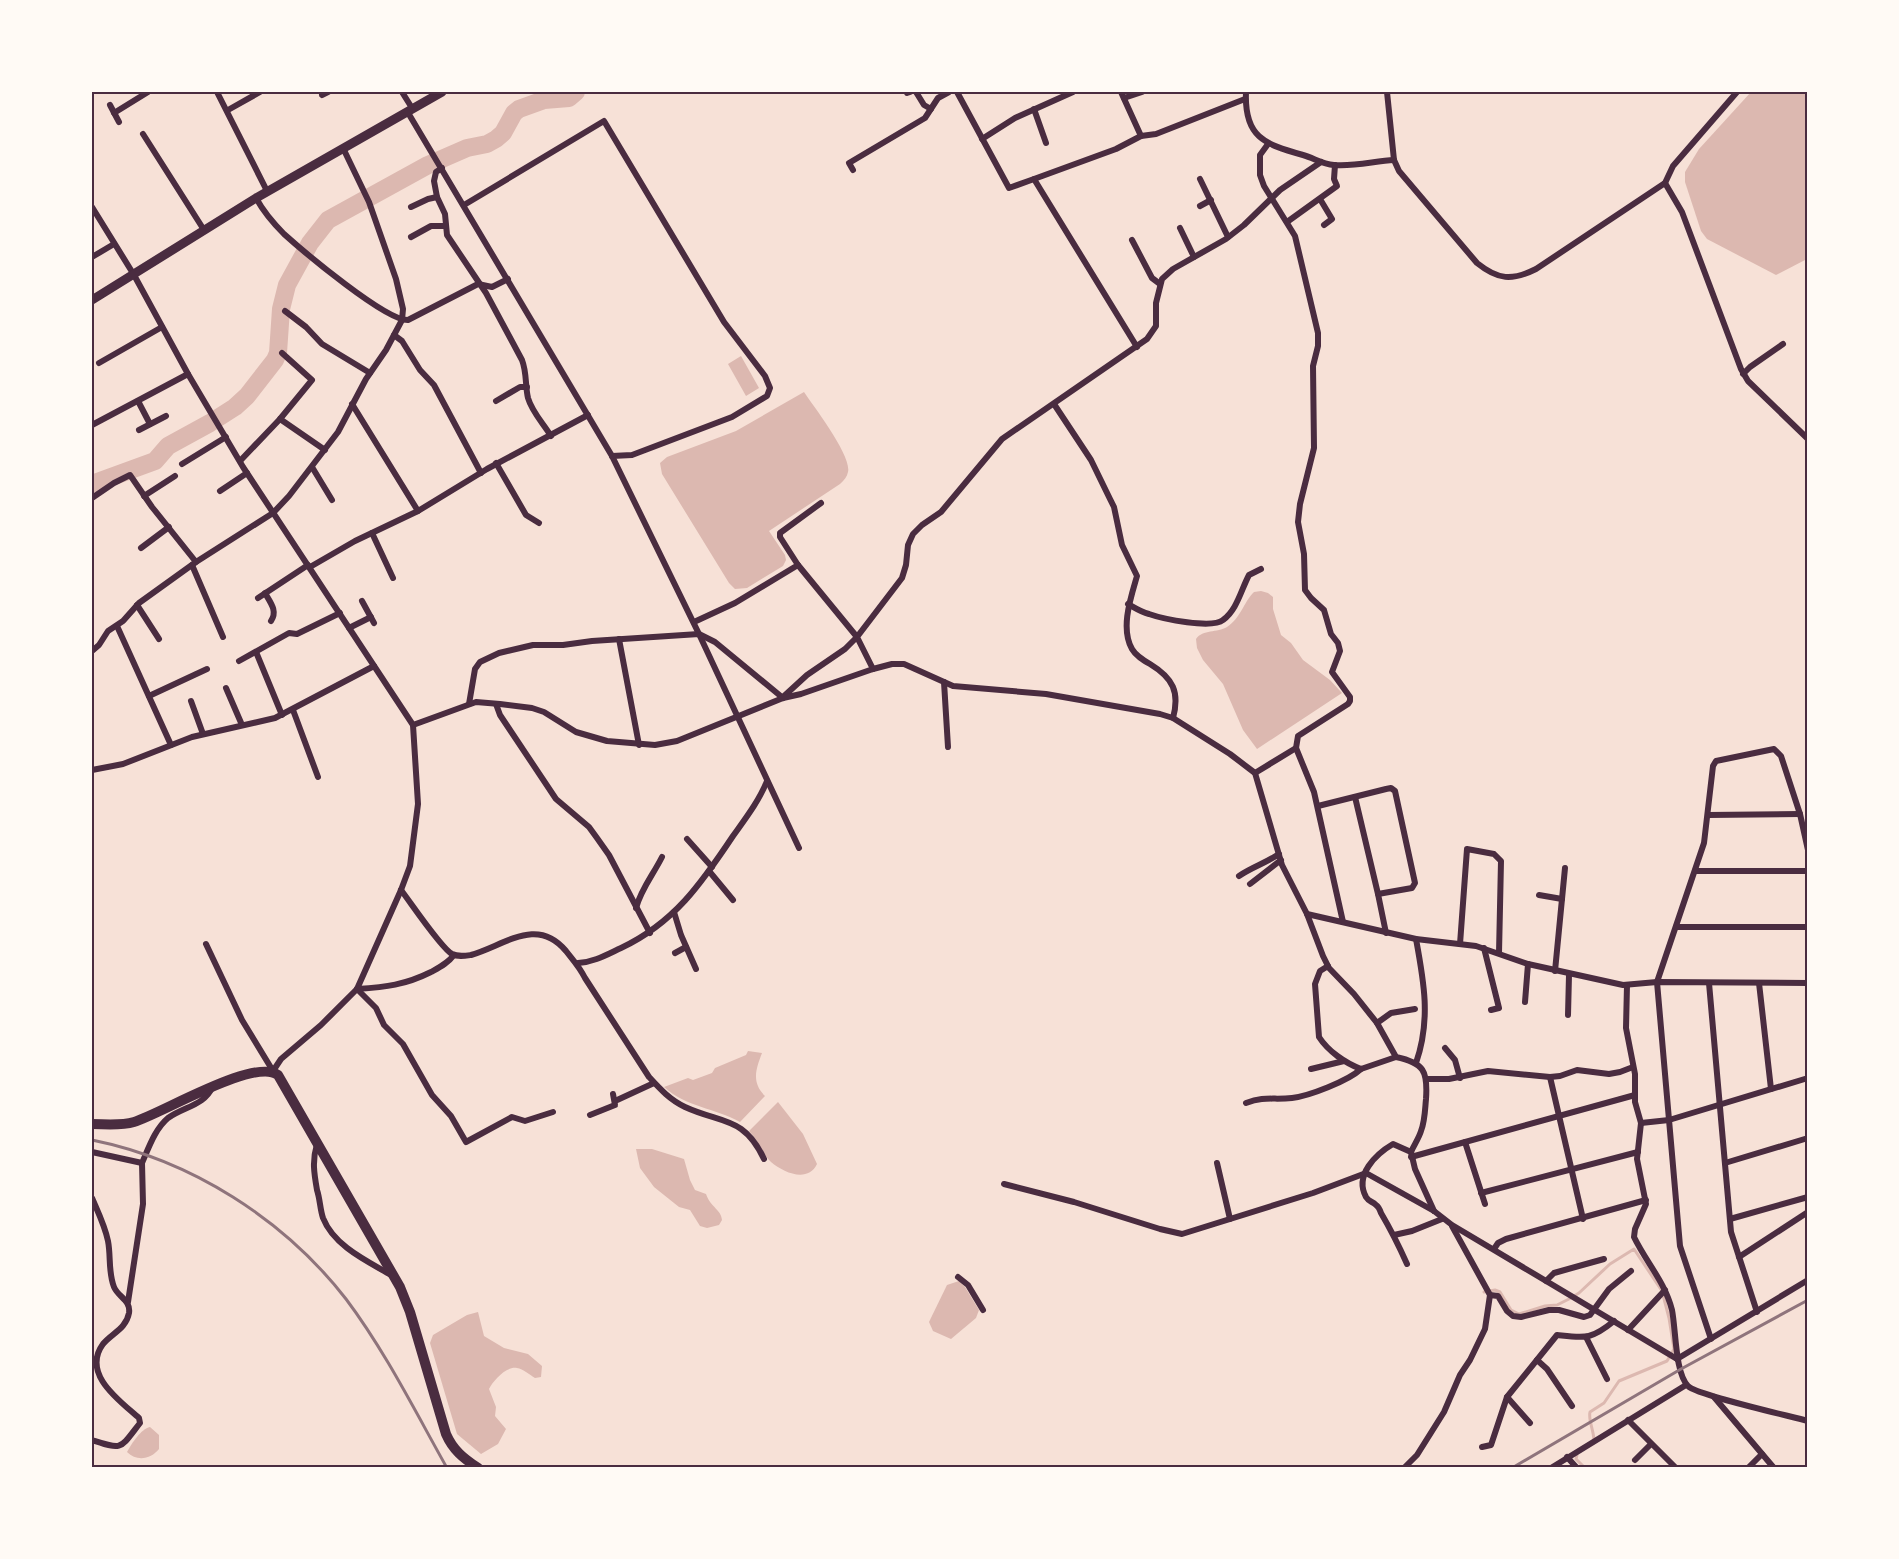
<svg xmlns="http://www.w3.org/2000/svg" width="1899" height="1559" viewBox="0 0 1899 1559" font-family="'IBM Plex Serif',serif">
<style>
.water{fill:#dcb8b0}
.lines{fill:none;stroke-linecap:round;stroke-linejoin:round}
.stream{stroke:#dcb8b0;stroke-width:3}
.river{stroke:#dcb8b0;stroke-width:18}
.minor{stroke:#4a2c40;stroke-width:6}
.secondary{stroke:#4a2c40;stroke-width:9}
.primary{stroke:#4a2c40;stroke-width:10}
.rail{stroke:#8f747c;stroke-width:3}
.neatline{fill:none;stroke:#4a2c40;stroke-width:2}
</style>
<rect width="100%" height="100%" fill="#f7e1d7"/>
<g class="water">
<path d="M1751 92H1807V259L1776 275 1707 239 1701 231 1685 182V172L1699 149Z"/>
<path d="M741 356 759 388 746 396 728 364Z"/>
<path d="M804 392C814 407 852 456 848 472 847 477 844 480 840 484L769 531 785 555 786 560 783 566 747 588 735 589 729 583 662 474 660 463 667 457 736 431Z"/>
<path d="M1261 591 1268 593 1273 597V609L1281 635 1291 643 1303 660 1330 680 1342 693 1257 749 1243 730 1223 684 1203 660 1197 648 1196 639C1203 629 1217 633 1227 627 1241 618 1243 603 1254 592Z"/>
<path d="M748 1051 762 1053C756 1069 751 1082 765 1096L740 1122C715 1108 686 1107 664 1087L688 1078 693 1080 712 1073 715 1068 746 1055Z"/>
<path d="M778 1102 803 1134 817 1164C808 1183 784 1173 771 1162 763 1155 758 1140 749 1131Z"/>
<path d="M636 1149H652L684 1159 690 1180 695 1190 706 1194C711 1208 721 1209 722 1220L719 1225 707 1228 700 1226 690 1210 679 1207 654 1187 640 1168Z"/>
<path d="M959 1281 965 1287 979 1310 976 1318 951 1339 933 1331 929 1322 947 1285Z"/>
<path d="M478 1312 484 1336 504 1348 528 1354 542 1366 541 1377 535 1378C530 1375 523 1369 517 1368 506 1366 493 1381 489 1389L496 1407 495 1416 506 1429 498 1444 481 1454 457 1434 430 1343 433 1335 467 1315Z"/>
<path d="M150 1427 159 1435V1449C151 1459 137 1462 127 1452 132 1443 141 1429 150 1427Z"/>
</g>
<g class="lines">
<g class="stream">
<path d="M1484 1292 1495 1290 1500 1292 1511 1310 1519 1314 1545 1306 1557 1305 1569 1299 1579 1293 1610 1264 1634 1249 1662 1291 1669 1318 1674 1349 1667 1361 1619 1381 1604 1403 1590 1412C1588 1420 1594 1431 1594 1441"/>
<path d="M1577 1455 1576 1459 1585 1468"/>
</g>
<path class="river" d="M92 484 155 461 168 446 210 423 235 407 247 396 275 360 278 353 281 309 287 285 310 243 328 220 428 165 467 148 487 144 496 139 503 133 514 113 519 109 544 100 569 98 576 92"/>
<g class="minor">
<path d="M217 92 267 191"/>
<path d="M402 92 412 108"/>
<path d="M916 92 924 105 931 109"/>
<path d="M957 92 1009 188 1034 179 1137 347"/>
<path d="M1121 92 1141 136"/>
<path d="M1246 92C1244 137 1264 144 1303 155 1314 158 1322 164 1334 165 1353 167 1375 161 1394 160"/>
<path d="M1387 92 1394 160 1399 171 1477 263C1498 280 1512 281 1536 269L1665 183 1673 166 1737 92"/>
<path d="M907 93 910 92"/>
<path d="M322 95 328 92"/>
<path d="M1124 98 1142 92"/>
<path d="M110 105 119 122"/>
<path d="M1034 109 1046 143"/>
<path d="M228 110 260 92"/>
<path d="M407 111 612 456 699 634 799 848"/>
<path d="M114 113 148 92"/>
<path d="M143 134 204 230"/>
<path d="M982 139 1015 118 1073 92"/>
<path d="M442 168 436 172 434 181 437 197 445 214 447 235 486 293 522 360C527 373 525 385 528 398 532 412 543 423 551 436"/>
<path d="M853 170 849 163 925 118 938 98 949 92"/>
<path d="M1034 179 1116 149 1141 136 1156 134 1245 99"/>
<path d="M1200 179 1228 237"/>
<path d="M1665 183 1682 212 1741 369 1748 381 1808 439"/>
<path d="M256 198C263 211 273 223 284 234 304 252 386 321 408 320L478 284 492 287 508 279"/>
<path d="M1320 199 1332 219 1324 225"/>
<path d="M464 205 604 121 724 322 765 376 770 388 767 396 732 417 632 455 612 456"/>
<path d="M1200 206 1211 200"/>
<path d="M92 207 134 275 188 374 243 467 413 725 418 804 410 866 401 890 357 989 321 1025 281 1059 273 1071 242 1020 206 944"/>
<path d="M411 207 428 199 437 197"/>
<path d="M1287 222 1337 186 1334 179 1335 165"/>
<path d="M1180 228 1194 257"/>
<path d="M411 237 431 226H446"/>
<path d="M1132 240 1152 278 1160 284"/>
<path d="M92 257 114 244"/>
<path d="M285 311 306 327 322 344 370 373"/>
<path d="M394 335 402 341 420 370 434 385 481 473"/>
<path d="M99 363 162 327"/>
<path d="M1743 374 1750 367 1783 344"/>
<path d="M138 401 150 424"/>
<path d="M496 401 520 387H527"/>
<path d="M352 404 418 511"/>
<path d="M1054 404 1091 460 1110 499 1114 507 1122 545 1137 576C1131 597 1120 628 1132 649 1136 656 1143 660 1150 664 1173 678 1180 692 1173 718"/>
<path d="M280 419 325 450"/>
<path d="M92 425 188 374"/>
<path d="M139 430 166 416"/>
<path d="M240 461 280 419 312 380 282 353"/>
<path d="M496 463 526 515 539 523"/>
<path d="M182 464 226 437"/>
<path d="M312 467 332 500"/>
<path d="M220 491 247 473"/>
<path d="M144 496 175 476"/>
<path d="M92 498 114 483 130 475 152 507 196 562"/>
<path d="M372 533 393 578"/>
<path d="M141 548 169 527"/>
<path d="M192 565 223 637"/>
<path d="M310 567 355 541 418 511 487 469 588 415"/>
<path d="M265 593C270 602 278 611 271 621"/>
<path d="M258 598 308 565"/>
<path d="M362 601 374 623"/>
<path d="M1128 604C1135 608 1141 612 1149 614 1163 619 1212 629 1223 620 1237 610 1241 590 1249 575L1261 569"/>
<path d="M137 605 159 639"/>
<path d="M694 622 735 603 798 565 780 537V533L821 503"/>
<path d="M117 626 171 745"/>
<path d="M349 628 371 617"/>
<path d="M619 639 639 745"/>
<path d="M92 651 99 645 108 631 123 621 139 603 196 562 273 513 289 496 338 432 366 379 386 350 402 320 403 309 396 279 369 202 343 148"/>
<path d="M256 652 282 715"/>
<path d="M239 661 289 633 297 634 340 613"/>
<path d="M873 669 857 637 902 578 906 565 908 545 913 534 922 525 941 512 1002 439 1147 339 1156 326V303L1162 279 1173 269 1226 239 1244 225 1280 190 1321 162"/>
<path d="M944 682 948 747"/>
<path d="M226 688 242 725"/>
<path d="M149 696 207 669"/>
<path d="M783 697 807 675 845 649 857 637 798 565"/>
<path d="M191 701 203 734"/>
<path d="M469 704 475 669 480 662 499 653 533 645H563L592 641 699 634 715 642 783 698"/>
<path d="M496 704 500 715 556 799 589 827 597 838 609 855 650 933"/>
<path d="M293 710 318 777"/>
<path d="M413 725 476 702 500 704 532 708 544 712 576 732 607 741 655 745 677 741 783 698 801 694 873 669 892 664H904L953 686 1046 694 1160 714 1173 718 1230 754 1255 773 1282 865 1307 914 1323 956 1329 968 1354 994 1377 1023 1396 1057C1424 1063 1428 1071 1426 1099 1425 1109 1425 1121 1421 1131 1419 1138 1414 1145 1411 1152L1415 1169 1434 1211"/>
<path d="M1296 748 1314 792 1343 922"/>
<path d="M92 770 123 764 192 737 275 718 374 666"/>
<path d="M1255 773 1296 748 1298 736 1348 704 1350 701V697L1332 672 1340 651 1338 643 1331 634 1324 610 1311 598 1305 590 1304 554 1298 522 1300 504 1314 448 1313 366 1318 346V333L1295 236 1264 186 1260 175V155L1268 144"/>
<path d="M1355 797 1378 894 1386 933"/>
<path d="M1318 806 1386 789 1391 788 1395 791 1415 883 1412 888 1378 894"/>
<path d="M1708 815 1800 814"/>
<path d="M687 839 712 867"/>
<path d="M709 871 733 900"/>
<path d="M1695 871H1808"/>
<path d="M1239 876C1252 867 1266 863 1279 854"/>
<path d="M1250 884 1281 860"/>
<path d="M401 890C411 903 441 948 452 954 458 957 464 956 471 955 505 945 537 916 566 951 573 960 579 966 585 978L649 1077C660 1089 670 1100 685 1107 722 1124 744 1116 764 1159"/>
<path d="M1539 895 1562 899"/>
<path d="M636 908C641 889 653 875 662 857"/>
<path d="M674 912 681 935 696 969"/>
<path d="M1307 914 1416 939 1476 946 1528 964 1623 985 1657 982 1808 983"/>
<path d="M1676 927H1808"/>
<path d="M1416 939C1424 982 1431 1020 1416 1063"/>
<path d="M1460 944 1467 849 1494 854 1501 861 1499 953"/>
<path d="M1484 948 1499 1008 1491 1010"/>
<path d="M675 953 686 947"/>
<path d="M578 963C594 962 606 955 621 948 674 923 701 884 733 836 745 819 759 801 767 781"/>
<path d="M1328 966 1320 971 1315 984 1319 1037C1328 1051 1345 1063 1361 1069L1396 1057"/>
<path d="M1555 971 1565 868"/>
<path d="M1709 983 1731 1232 1757 1312"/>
<path d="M1759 983 1771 1089"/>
<path d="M1627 985 1626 1028 1635 1074V1102L1641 1123 1637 1159 1646 1204 1635 1229 1634 1237C1646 1262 1665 1282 1672 1310 1676 1330 1675 1373 1688 1386 1696 1395 1790 1416 1808 1421"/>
<path d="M357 989 376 1008 384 1025 403 1044 432 1095 451 1116 466 1142 512 1117 525 1121 553 1112"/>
<path d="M357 989C386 987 405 985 431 972 440 967 448 963 454 955"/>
<path d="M1525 1002 1528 964"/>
<path d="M1568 1015 1569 975"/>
<path d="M1377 1023 1391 1013 1415 1009"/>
<path d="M1445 1048 1455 1060 1460 1078"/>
<path d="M1311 1069 1344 1061"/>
<path d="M1550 1077 1583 1219"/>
<path d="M1427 1079H1449L1488 1071 1550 1077 1560 1076 1577 1070 1609 1074 1620 1072 1633 1067"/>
<path d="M615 1101 654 1083"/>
<path d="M1246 1103C1265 1096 1273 1100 1292 1098 1309 1096 1348 1081 1361 1069"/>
<path d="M590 1115 615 1105 613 1094"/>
<path d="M1641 1123 1669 1120 1808 1078"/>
<path d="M1465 1142 1485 1204"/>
<path d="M317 1144C312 1161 314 1173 317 1190 320 1199 320 1209 323 1218 334 1246 367 1261 391 1275"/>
<path d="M92 1152 142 1163C149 1147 155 1129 168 1118 185 1106 204 1106 213 1086"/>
<path d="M1411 1157 1635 1095"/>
<path d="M1217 1163 1230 1219"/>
<path d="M1725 1163 1808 1138"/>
<path d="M1004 1184 1074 1202 1160 1229 1182 1234 1313 1193 1366 1173 1434 1211 1452 1225 1677 1359"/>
<path d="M1481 1193 1638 1152"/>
<path d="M92 1198C98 1212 105 1226 108 1241 111 1256 108 1272 114 1287 118 1297 131 1300 129 1313 126 1329 112 1333 103 1344 81 1374 120 1401 139 1418L140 1423C119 1450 123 1450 92 1440"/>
<path d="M1730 1219 1808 1197"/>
<path d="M1394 1235 1412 1231 1442 1219"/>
<path d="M1494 1249 1498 1243 1506 1239 1646 1200"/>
<path d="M1739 1257 1808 1212"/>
<path d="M1407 1264C1399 1246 1391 1230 1381 1213 1380 1210 1379 1207 1376 1205 1372 1201 1369 1202 1366 1197 1354 1175 1376 1154 1393 1144L1411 1152"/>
<path d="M958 1277 968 1285 983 1310"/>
<path d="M1546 1281 1554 1273 1604 1259"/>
<path d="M1490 1295 1498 1296 1507 1311 1513 1316 1521 1317 1549 1310H1559L1584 1317 1590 1315 1609 1289 1631 1271"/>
<path d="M128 1302 143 1204 142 1163"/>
<path d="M1628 1330 1665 1290"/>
<path d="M1586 1337 1607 1379"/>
<path d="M1711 1339 1680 1246 1657 982 1704 843 1713 766 1716 761 1774 749 1781 756 1800 814 1808 850"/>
<path d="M1677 1359 1808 1280"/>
<path d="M1537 1360 1547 1369 1572 1406"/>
<path d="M1507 1397 1530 1423"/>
<path d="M1714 1397 1774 1468"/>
<path d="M1628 1420 1676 1468"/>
<path d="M1482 1447 1491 1445 1507 1397 1557 1335C1585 1338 1591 1340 1614 1321"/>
<path d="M1567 1457 1577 1468"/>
<path d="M1635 1460 1651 1444"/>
<path d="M1404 1468 1417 1455 1444 1412 1460 1375 1470 1360 1485 1329 1490 1295 1452 1226"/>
<path d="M1551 1468 1686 1385"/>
<path d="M1748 1468 1762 1454"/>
</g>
<path class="secondary" d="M92 300 256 198 442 92"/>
<path class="primary" d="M92 1124C105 1124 120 1126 134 1122 161 1114 255 1057 278 1075L400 1287 410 1312 446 1434C453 1450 463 1458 478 1468"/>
<g class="rail">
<path d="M92 1140C191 1160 284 1219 346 1299 385 1351 415 1411 447 1468"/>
<path d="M1512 1468 1681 1369 1808 1300"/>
</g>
</g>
<rect width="1899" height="1559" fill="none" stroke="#fffaf5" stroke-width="186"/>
<rect x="93" y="93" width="1713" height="1373" class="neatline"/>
</svg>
